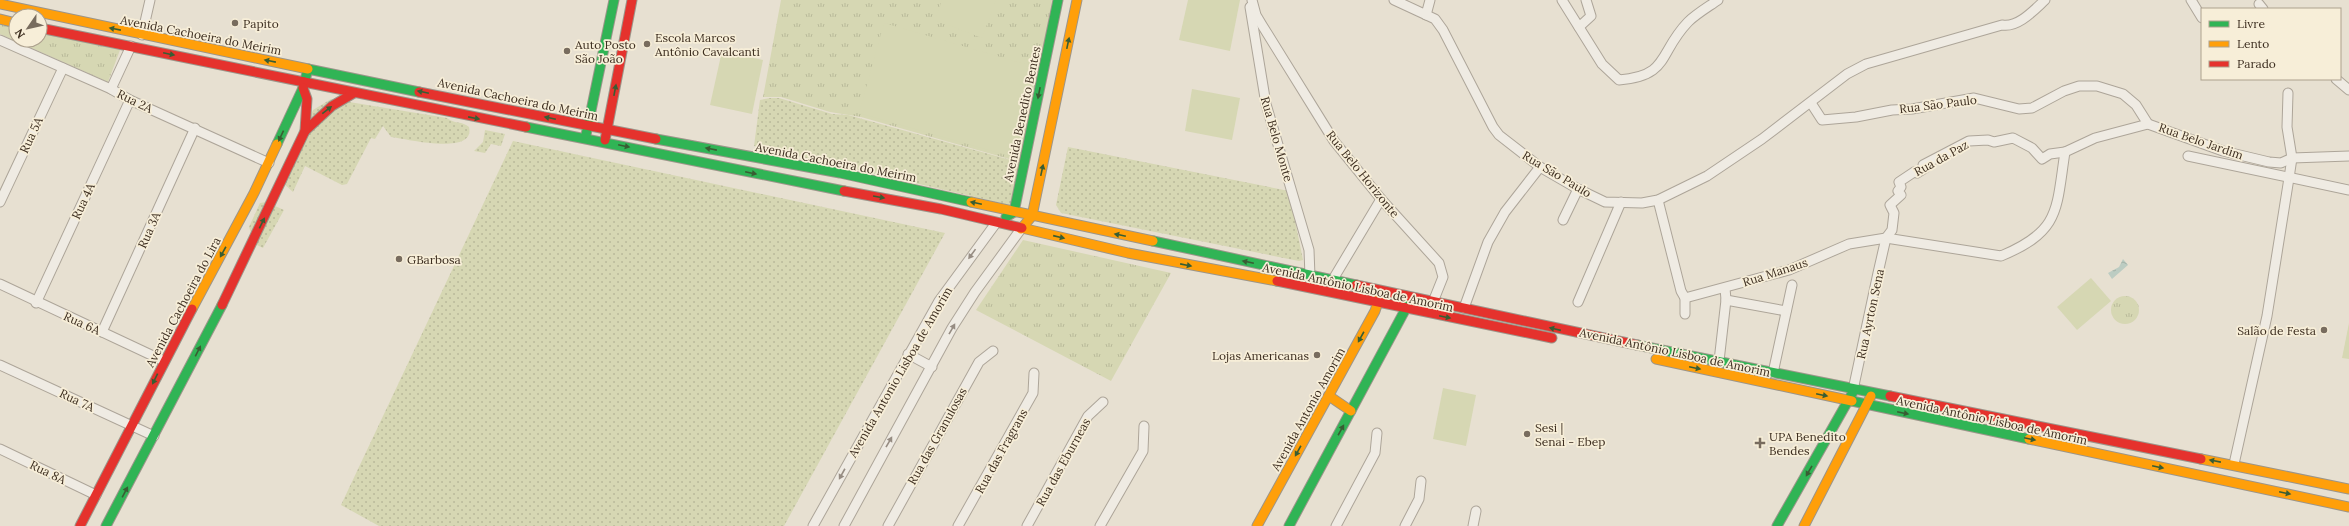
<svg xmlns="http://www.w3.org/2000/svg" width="2349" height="526" viewBox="0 0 2349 526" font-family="Lora,serif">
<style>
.grass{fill:url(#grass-dots)}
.park{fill:url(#park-tufts)}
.garden{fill:#d6d7b3}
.water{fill:url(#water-ripples)}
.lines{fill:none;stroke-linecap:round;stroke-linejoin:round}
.street-casing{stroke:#ada599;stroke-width:11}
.fast-casing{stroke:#9c958a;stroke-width:11}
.slow-casing{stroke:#9c958a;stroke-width:11}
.jam-casing{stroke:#9c958a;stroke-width:11}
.street{stroke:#efebe3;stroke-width:9}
.fast{stroke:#30b455;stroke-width:9}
.slow{stroke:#ff9f0a;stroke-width:9}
.jam{stroke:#e5322d;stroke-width:9}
.oneway{fill:#385d33}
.oneway2{fill:#968c82}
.poi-dot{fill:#786c5e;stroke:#f7eed8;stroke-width:1.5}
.labels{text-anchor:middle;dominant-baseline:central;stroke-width:3.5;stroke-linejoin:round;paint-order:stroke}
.poi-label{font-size:12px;fill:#3d2e20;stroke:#f7eed8;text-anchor:start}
.street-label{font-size:12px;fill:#3d2e20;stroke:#f7eed8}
</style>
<defs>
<pattern id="grass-dots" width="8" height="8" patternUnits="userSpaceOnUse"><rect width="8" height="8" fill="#d6d7b3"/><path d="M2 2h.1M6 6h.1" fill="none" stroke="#b9b99a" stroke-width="1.8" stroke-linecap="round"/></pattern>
<pattern id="park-tufts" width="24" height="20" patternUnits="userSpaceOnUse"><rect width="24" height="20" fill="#d6d7b3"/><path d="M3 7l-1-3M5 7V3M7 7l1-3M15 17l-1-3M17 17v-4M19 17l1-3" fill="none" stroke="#b9b99a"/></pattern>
<pattern id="water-ripples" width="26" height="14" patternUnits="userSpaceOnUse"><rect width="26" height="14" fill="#bcccc2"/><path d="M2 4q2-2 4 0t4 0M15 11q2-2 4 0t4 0" fill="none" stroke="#a2b0a6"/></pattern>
</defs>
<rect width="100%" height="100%" fill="#e7e0d1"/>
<g class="grass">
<path d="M770 98H779L832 114 848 115 1025 164 1014 206 754 146 760 100Z"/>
<path d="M331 99 447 118C453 124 463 121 469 127 476 156 406 139 391 137L383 126 375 139 371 138 347 184 342 185 305 166 293 192 283 183 313 110Z"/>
<path d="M485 130 505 134 501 146 491 144 485 153 474 151 483 142Z"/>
<path d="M513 141 945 233 784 526H379L341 505Z"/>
<path d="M1068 147 1289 191 1303 260 1299 261 1061 213 1056 205Z"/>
<path d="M266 202 284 210 263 248 255 244 249 227 260 203Z"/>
</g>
<g class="park">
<path d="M781 0H1052L1023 163 861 117 830 112 781 97H763Z"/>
<path d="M0 24 16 27V40H40V33L120 50 108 82 0 34Z"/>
<path d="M1023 240 1171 273 1111 381 976 310Z"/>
<circle cx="2125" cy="310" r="14"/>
</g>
<g class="garden">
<path d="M942 0H996L982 38 935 20Z"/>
<path d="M1188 0H1240L1230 51 1179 40Z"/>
<path d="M884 23 1038 68 1013 157 859 113Z"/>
<path d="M722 51 763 60 752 114 710 105Z"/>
<path d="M1192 89 1240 98 1232 140 1185 131Z"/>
<path d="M2091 278 2111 301 2077 330 2057 307Z"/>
<path d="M2349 323V359L2342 358Z"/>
<path d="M1443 388 1476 395 1466 446 1433 439Z"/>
</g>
<path class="water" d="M2123 259 2128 265 2112 279 2108 273 2119 267Z"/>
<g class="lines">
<defs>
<g id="street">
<path d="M1252 0 1256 15 1262 25 1334 141 1381 199 1439 263 1443 277 1433 302"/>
<path d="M1394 0 1435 19 1443 30 1493 127 1499 135 1540 167 1578 189 1605 202 1642 203 1658 200 1707 176 1762 139 1847 74 1866 64 2002 25C2018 28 2034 10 2045 0"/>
<path d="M1562 0 1602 64 1619 80C1670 76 1658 53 1688 22 1696 14 1708 7 1718 0"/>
<path d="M2191 0 2202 18"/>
<path d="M2259 4 2263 9"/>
<path d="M1250 7 1266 104 1309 250 1310 276"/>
<path d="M1426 15 1430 0"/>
<path d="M1579 27 1591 16 1586 0"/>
<path d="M142 35 150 0"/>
<path d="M0 40 111 89 130 100 269 163"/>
<path d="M2336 79 2349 90"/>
<path d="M111 89 131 46"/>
<path d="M1811 103 1822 120 1856 117 1892 110 1912 109 1974 98 2019 109 2032 108 2064 91 2079 86H2097L2123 94 2136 105 2148 124"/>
<path d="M2188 156 2349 190"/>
<path d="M1658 200 1681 291 1685 298V314"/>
<path d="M0 202 63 68"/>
<path d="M1563 220 1578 189"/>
<path d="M1332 281 1381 199"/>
<path d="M0 284 164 361"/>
<path d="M1685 298 1789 270 1849 244 1886 238 2001 256C2061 231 2056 210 2065 152L2095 138 2148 124 2223 151 2269 162 2281 163 2292 158 2349 156"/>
<path d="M1726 300 1786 311"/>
<path d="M1578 302 1621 202"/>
<path d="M36 303 130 100"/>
<path d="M1464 308 1488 242 1505 212 1540 167"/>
<path d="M102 332 195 128"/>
<path d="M908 354 932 367"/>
<path d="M1719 361 1726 300 1725 288"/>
<path d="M0 365 154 436"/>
<path d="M1773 373 1792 285"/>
<path d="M1853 390 1878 273 1886 238 1892 230 1894 213 1890 205 1901 195 1898 191 1901 187 1899 182 1914 172 1917 173 1925 168 1923 165 1969 141 1988 140 1994 142 2013 138 2032 148 2042 159 2050 154 2065 152"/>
<path d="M0 449 96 495"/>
<path d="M2234 464 2267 316 2289 178 2292 158 2287 127 2288 93"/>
<path d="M813 526 939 301 996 223"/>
<path d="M844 526 952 328 975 292 1021 229"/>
<path d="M888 526 979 362 993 351"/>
<path d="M958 526 1033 393 1034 373"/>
<path d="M1027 526 1088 416 1103 402"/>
<path d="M1100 526 1143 451 1144 426"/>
<path d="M1336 526 1375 453 1377 433"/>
<path d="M1405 526 1419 499 1421 481"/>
<path d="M1473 526 1476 511"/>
</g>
<g id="fast">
<path d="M526 127 844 191"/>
<path d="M586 135 614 0"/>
<path d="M656 139 840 173 971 202"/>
<path d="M277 144 303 88 308 69 419 92"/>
<path d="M1006 217 1014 212 1058 0"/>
<path d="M1153 241 1356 285"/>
<path d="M1637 345 1890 396"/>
<path d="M1852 401 2029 439"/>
<path d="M106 526 222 305"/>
<path d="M1289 526 1411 299"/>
<path d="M1777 526 1853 392"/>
</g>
<g id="slow">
<path d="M0 4 308 69"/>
<path d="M0 19 16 23"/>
<path d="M971 202 1153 241"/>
<path d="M1022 228 1128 253 1277 281"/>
<path d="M1021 229 1032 216 1077 0"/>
<path d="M192 309 254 193 277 144"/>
<path d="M1656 359 1852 401"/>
<path d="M1329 396 1351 411"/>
<path d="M2029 439 2349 507"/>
<path d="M2201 459 2349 489"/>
<path d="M1257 526 1375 311 1381 293"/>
<path d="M1804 526 1871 396"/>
</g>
<g id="jam">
<path d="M40 28 304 82"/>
<path d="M304 82 526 127"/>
<path d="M419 92 656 139"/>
<path d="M305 131 332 106 354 93"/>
<path d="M605 140 632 0"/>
<path d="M844 191 941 209 1022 228"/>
<path d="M1277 281 1552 338"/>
<path d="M1356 285 1637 345"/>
<path d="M222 305 305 131 307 99 303 88"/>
<path d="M1890 396 2201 459"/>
<path d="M80 526 192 309"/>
</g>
</defs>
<use href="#street" class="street-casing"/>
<use href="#fast" class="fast-casing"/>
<use href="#slow" class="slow-casing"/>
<use href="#jam" class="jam-casing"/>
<use href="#street" class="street"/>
<use href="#fast" class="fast"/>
<use href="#slow" class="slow"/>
<use href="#jam" class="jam"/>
</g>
<defs><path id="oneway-solid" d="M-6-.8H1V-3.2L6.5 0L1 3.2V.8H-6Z"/></defs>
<g class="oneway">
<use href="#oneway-solid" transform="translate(115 29) rotate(-169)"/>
<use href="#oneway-solid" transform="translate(1068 43) rotate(-78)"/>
<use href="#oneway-solid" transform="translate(169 54) rotate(12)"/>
<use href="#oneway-solid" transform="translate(270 61) rotate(-169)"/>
<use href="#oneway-solid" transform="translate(615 90) rotate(-79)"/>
<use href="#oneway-solid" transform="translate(423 92) rotate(-168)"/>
<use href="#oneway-solid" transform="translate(1039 93) rotate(101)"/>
<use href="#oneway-solid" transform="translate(327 110) rotate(-38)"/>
<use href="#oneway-solid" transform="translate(474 118) rotate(11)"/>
<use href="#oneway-solid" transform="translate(550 118) rotate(-168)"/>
<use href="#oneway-solid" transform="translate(281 136) rotate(115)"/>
<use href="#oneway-solid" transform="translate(624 146) rotate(12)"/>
<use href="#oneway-solid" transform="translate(711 149) rotate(-169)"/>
<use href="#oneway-solid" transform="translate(1042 170) rotate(-78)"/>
<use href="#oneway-solid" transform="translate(751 173) rotate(12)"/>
<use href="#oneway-solid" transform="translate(879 197) rotate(10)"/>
<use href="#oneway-solid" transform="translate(976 203) rotate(-168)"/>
<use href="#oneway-solid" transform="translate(262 223) rotate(-64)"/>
<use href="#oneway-solid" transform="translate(1120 235) rotate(-168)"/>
<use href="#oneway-solid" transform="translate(1059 237) rotate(13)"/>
<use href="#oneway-solid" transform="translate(223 252) rotate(119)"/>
<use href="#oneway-solid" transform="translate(1248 262) rotate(-168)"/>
<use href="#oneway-solid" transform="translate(1186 265) rotate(11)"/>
<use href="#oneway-solid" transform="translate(1445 317) rotate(12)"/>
<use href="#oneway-solid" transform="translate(1555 329) rotate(-167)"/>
<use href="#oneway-solid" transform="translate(1361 337) rotate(119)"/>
<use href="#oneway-solid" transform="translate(198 351) rotate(-63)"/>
<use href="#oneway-solid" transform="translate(1695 368) rotate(12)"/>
<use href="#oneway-solid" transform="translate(155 379) rotate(116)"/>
<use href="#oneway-solid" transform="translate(1822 395) rotate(12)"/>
<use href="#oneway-solid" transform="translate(1903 413) rotate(12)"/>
<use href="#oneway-solid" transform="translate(1341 430) rotate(-61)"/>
<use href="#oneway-solid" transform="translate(2030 439) rotate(12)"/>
<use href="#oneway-solid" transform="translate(1298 451) rotate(119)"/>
<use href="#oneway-solid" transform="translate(2215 461) rotate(-169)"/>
<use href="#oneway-solid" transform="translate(2158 467) rotate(12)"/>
<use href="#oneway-solid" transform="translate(1809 471) rotate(120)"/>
<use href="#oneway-solid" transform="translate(125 492) rotate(-62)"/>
<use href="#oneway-solid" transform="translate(2285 493) rotate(12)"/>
</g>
<g class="oneway2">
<use href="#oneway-solid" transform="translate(972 254) rotate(126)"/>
<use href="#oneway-solid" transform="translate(952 329) rotate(-60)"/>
<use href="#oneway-solid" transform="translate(889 442) rotate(-60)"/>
<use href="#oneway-solid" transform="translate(842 474) rotate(119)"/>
</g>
<g class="poi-dot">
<circle cx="235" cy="23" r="4"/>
<circle cx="647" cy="44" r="4"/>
<circle cx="567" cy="51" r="4"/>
<circle cx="399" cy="259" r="4"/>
<circle cx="2324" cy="330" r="4"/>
<circle cx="1317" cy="355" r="4"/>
<circle cx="1527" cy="434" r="4"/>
<path d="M1758 437h4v4h4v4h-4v4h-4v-4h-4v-4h4z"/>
</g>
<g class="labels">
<g class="poi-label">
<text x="243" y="23">Papito</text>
<text x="655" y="37">Escola Marcos<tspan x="655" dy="14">Antônio Cavalcanti</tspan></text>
<text x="575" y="44">Auto Posto<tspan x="575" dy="14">São João</tspan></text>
<text x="407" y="259">GBarbosa</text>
<text x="2316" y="330" text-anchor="end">Salão de Festa</text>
<text x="1309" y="355" text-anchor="end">Lojas Americanas</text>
<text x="1535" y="427">Sesi |<tspan x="1535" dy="14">Senai - Ebep</tspan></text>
<text x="1769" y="436">UPA Benedito<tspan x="1769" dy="14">Bendes</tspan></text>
</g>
<g class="street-label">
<text transform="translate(201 35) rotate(11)">Avenida Cachoeira do Meirim</text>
<text transform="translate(518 99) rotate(12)">Avenida Cachoeira do Meirim</text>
<text transform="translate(135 101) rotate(26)">Rua 2A</text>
<text transform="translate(1938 104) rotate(-7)">Rua São Paulo</text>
<text transform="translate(1022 114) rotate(-78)">Avenida Benedito Bentes</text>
<text transform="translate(31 135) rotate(-65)">Rua 5A</text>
<text transform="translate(1277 139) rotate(74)">Rua Belo Monte</text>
<text transform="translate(2201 141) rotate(19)">Rua Belo Jardim</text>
<text transform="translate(1941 158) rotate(-29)">Rua da Paz</text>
<text transform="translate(836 162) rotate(11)">Avenida Cachoeira do Meirim</text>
<text transform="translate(1363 174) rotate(51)">Rua Belo Horizonte</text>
<text transform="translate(1557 174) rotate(31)">Rua São Paulo</text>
<text transform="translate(83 201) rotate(-65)">Rua 4A</text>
<text transform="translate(149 230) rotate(-66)">Rua 3A</text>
<text transform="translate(1775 272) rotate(-18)">Rua Manaus</text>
<text transform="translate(1358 287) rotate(12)">Avenida Antônio Lisboa de Amorim</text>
<text transform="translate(183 302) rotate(-62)">Avenida Cachoeira do Lira</text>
<text transform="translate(1870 314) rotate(-78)">Rua Ayrton Sena</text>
<text transform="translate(82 323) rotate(24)">Rua 6A</text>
<text transform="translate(1675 352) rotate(12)">Avenida Antônio Lisboa de Amorim</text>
<text transform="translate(900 372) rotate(-60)">Avenida Antonio Lisboa de Amorim</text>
<text transform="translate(77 400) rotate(25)">Rua 7A</text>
<text transform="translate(1308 409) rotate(-61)">Avenida Antonio Amorim</text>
<text transform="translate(1992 420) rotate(12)">Avenida Antônio Lisboa de Amorim</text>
<text transform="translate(937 436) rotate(-61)">Rua das Granulosas</text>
<text transform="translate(1001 451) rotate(-61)">Rua das Fragrans</text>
<text transform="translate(1063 462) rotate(-61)">Rua das Eburneas</text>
<text transform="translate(48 472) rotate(26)">Rua 8A</text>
</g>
</g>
<rect x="2201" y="8" width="140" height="72" fill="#f7eed8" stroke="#ada18e"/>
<rect x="2209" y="21" width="20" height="6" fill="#30b455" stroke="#ada18e"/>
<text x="2237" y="28" font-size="12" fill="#3d2e20">Livre</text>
<rect x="2209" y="41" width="20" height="6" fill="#ff9f0a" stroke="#ada18e"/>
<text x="2237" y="48" font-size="12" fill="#3d2e20">Lento</text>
<rect x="2209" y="61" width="20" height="6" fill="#e5322d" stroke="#ada18e"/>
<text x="2237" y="68" font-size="12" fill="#3d2e20">Parado</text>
<g transform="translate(28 28) rotate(236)"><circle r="19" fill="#f7eed8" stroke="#ada18e"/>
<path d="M0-3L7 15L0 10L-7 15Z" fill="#786c5e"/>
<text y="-6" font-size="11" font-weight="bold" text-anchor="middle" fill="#3d2e20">N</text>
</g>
</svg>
